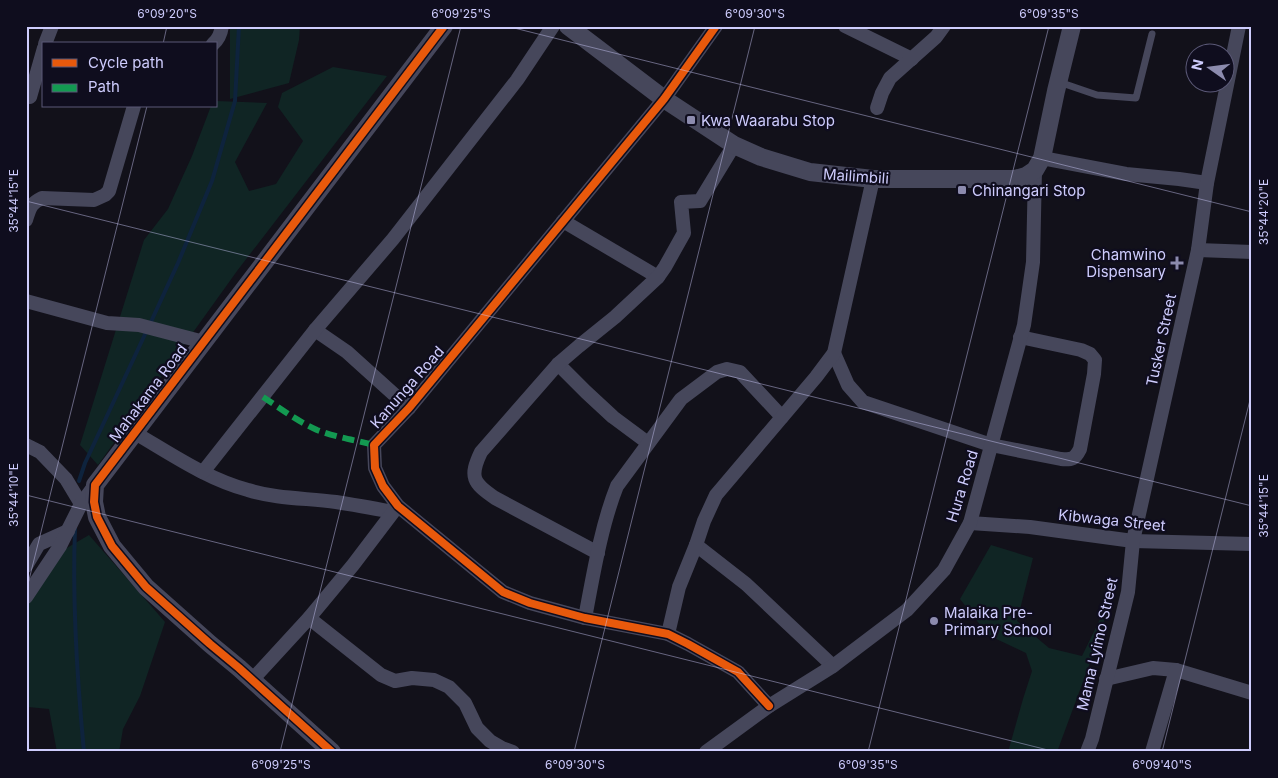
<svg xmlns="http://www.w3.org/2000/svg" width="1278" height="778" viewBox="0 0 1278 778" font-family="Inter,sans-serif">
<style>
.green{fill:#102524}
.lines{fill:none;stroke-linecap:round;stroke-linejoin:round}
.stream{stroke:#0e233d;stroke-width:4}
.service{stroke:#46475b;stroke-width:7}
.minor{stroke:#46475b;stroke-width:14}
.tertiary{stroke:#46475b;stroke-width:18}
.quiet{stroke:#139951;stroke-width:6;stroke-dasharray:12 6;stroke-linecap:butt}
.cycleway-casing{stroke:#0f0d1e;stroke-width:11}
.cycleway{stroke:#e8590c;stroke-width:8}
.ticks{fill:none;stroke:#ceccfd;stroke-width:1;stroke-opacity:0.45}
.poi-dot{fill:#8c8bae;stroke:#0f0d1e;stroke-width:2}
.labels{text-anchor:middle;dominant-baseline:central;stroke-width:4.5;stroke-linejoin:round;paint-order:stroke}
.poi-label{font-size:15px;fill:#ceccfd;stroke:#0f0d1e;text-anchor:start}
.street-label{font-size:15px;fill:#ceccfd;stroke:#0f0d1e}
.neatline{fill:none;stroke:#ceccfd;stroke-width:2}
.ticks-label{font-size:12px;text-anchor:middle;fill:#ceccfd}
</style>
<rect width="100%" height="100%" fill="#12111a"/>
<g class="green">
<path d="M230 26H300L299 40 289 83 230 99Z"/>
<path d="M333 67 387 76 237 271 98 465 80 445 144 240 168 209 192 156 211 106H216V101L267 103 235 162 249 191 276 184 303 141 278 107 282 93Z"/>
<path d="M89 535 165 622 140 696 123 729 119 752H57L49 709 28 707 26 709V592L48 559Z"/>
<path d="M991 545 1033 558 1017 621 1049 648 1082 656 1105 609 1104 625 1057 752H1008L1023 699 1032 671 1026 653 988 635 960 599Z"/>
</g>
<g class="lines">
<g class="stream">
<path d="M150 324 178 263 212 181 235 101 239 26"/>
<path d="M79 481 85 463 147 330"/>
<path d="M75 529C72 603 77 678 84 752"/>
</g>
<path class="service" d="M1059 82 1097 95 1136 98 1152 34"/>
<g class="minor">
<path d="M716 26 664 99 409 408 374 445 375 468 383 486 398 506 503 592 530 603 585 618 668 634 688 644 738 672 769 706"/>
<path d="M845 26 912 59"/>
<path d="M45 44 52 26"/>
<path d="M213 44C219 39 221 33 222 26"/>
<path d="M30 97 44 48"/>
<path d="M877 108 882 93 890 78 936 37 944 26"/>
<path d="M1042 158 1126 174 1179 179 1207 183"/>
<path d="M26 220C30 208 30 204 42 198L94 200 105 195 109 191 134 106"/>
<path d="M563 221 658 277"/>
<path d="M1198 250 1252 252"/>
<path d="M26 301 107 323 139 325 204 342"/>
<path d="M315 330 347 352 409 408"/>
<path d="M834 353 848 385 863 402 991 445 1061 459C1072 460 1075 459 1080 449L1094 374 1095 360 1090 354 1081 350 1020 337"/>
<path d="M558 364 586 392 613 417 648 443"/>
<path d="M135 433C171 454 207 479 248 490 277 499 306 498 336 502 355 505 374 508 392 512"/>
<path d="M26 445 40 452 66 479 81 504"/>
<path d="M203 472 315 330 393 239 517 80 553 26"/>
<path d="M970 523 1030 527 1133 541 1252 544"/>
<path d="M696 545 746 584 833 666"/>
<path d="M598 553 495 498C473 483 469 477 481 452L558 364 579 346 615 317 658 277 665 267 684 233 681 202 700 201 734 145"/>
<path d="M26 566 39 544 68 531"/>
<path d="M26 597 60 546 81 504 95 485"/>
<path d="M309 618 381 675 395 681 412 678 434 680 449 687 465 703 477 728 490 741 502 748 513 752"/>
<path d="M585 618C593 576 601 526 617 486L681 399 717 372 727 369 740 372 782 417"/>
<path d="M668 634 679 587 696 545 704 521 716 495 816 377 834 353 873 179"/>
<path d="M1106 679 1153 668 1176 670 1252 693"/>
<path d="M252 680 309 618 353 565 397 507"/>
<path d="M706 752 769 706 833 666 907 610 944 570 970 523 1024 325 1033 262 1035 170"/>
<path d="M1087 752 1092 739 1128 592 1133 541 1198 250 1207 183 1239 26"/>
<path d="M1152 752 1176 670"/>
</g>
<g class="tertiary">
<path d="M568 26 664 99 734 145 761 157 810 172 873 179H1015L1026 176 1035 170 1042 158 1056 91 1072 26"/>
<path d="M332 752 239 668 210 644 146 587 112 546 97 517 94 502 95 485 444 26"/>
</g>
<path class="quiet" d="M263 397C280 408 297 421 317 430 335 437 355 440 374 445"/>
<defs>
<g id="cycleway">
<path d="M716 26 664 99 409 408 374 445 375 468 383 486 398 506 503 592 530 603 585 618 668 634 688 644 738 672 769 706"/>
<path d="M332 752 239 668 210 644 146 587 112 546 97 517 94 502 95 485 444 26"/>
</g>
</defs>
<use href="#cycleway" class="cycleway-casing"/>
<use href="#cycleway" class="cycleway"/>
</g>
<path class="ticks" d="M506 26 1252 212M163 44 167 26M26 201 1252 506M26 495 1056 752M26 592 147 106M280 752 461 26M574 752 755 26M868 752 1049 26M1162 752 1252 392"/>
<g class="poi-dot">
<rect x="686" y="115" width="10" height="10" rx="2.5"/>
<rect x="957" y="185" width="10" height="10" rx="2.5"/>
<path d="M1174.5 255.5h5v5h5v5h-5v5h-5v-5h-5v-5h5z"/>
<circle cx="934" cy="621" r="5"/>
</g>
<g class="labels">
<g class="poi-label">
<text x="701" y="120">Kwa Waarabu Stop</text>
<text x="972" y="190">Chinangari Stop</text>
<text x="1166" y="254" text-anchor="end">Chamwino<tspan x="1166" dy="17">Dispensary</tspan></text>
<text x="944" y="612">Malaika Pre-<tspan x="944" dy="17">Primary School</tspan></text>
</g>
<g class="street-label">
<text transform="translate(856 176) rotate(4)">Mailimbili</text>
<text transform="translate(1161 340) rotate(-78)">Tusker Street</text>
<text transform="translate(407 387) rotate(-49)">Kanunga Road</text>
<text transform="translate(148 393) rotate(-53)">Mahakama Road</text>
<text transform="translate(962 486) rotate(-73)">Hura Road</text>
<text transform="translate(1112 520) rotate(6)">Kibwaga Street</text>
<text transform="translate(1097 644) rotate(-77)">Mama Lyimo Street</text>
</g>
</g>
<rect width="1278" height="778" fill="none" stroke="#0f0d1e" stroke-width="55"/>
<rect x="42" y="42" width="175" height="65" fill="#0f0d1e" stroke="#5b5977"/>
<rect x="52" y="59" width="25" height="8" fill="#e8590c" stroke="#5b5977"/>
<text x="88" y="68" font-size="15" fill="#ceccfd">Cycle path</text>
<rect x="52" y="84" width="25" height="8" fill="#139951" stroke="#5b5977"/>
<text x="88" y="92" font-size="15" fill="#ceccfd">Path</text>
<g transform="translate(1210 68) rotate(284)"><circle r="24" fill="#0f0d1e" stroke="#5b5977"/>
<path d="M0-4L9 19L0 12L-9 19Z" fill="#8c8bae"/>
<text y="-8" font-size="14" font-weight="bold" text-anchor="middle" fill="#ceccfd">N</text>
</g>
<rect x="28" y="28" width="1222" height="722" class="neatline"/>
<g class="ticks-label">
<text x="167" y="18">6°09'20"S</text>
<text x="461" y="18">6°09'25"S</text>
<text x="755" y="18">6°09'30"S</text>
<text x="1049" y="18">6°09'35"S</text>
<text transform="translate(14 201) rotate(-90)" y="4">35°44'15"E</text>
<text transform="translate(1264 212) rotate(-90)" y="4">35°44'20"E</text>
<text transform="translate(14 495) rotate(-90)" y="4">35°44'10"E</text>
<text transform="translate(1264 506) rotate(-90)" y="4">35°44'15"E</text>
<text x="281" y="769">6°09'25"S</text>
<text x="575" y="769">6°09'30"S</text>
<text x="868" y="769">6°09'35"S</text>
<text x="1162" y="769">6°09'40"S</text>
</g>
</svg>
